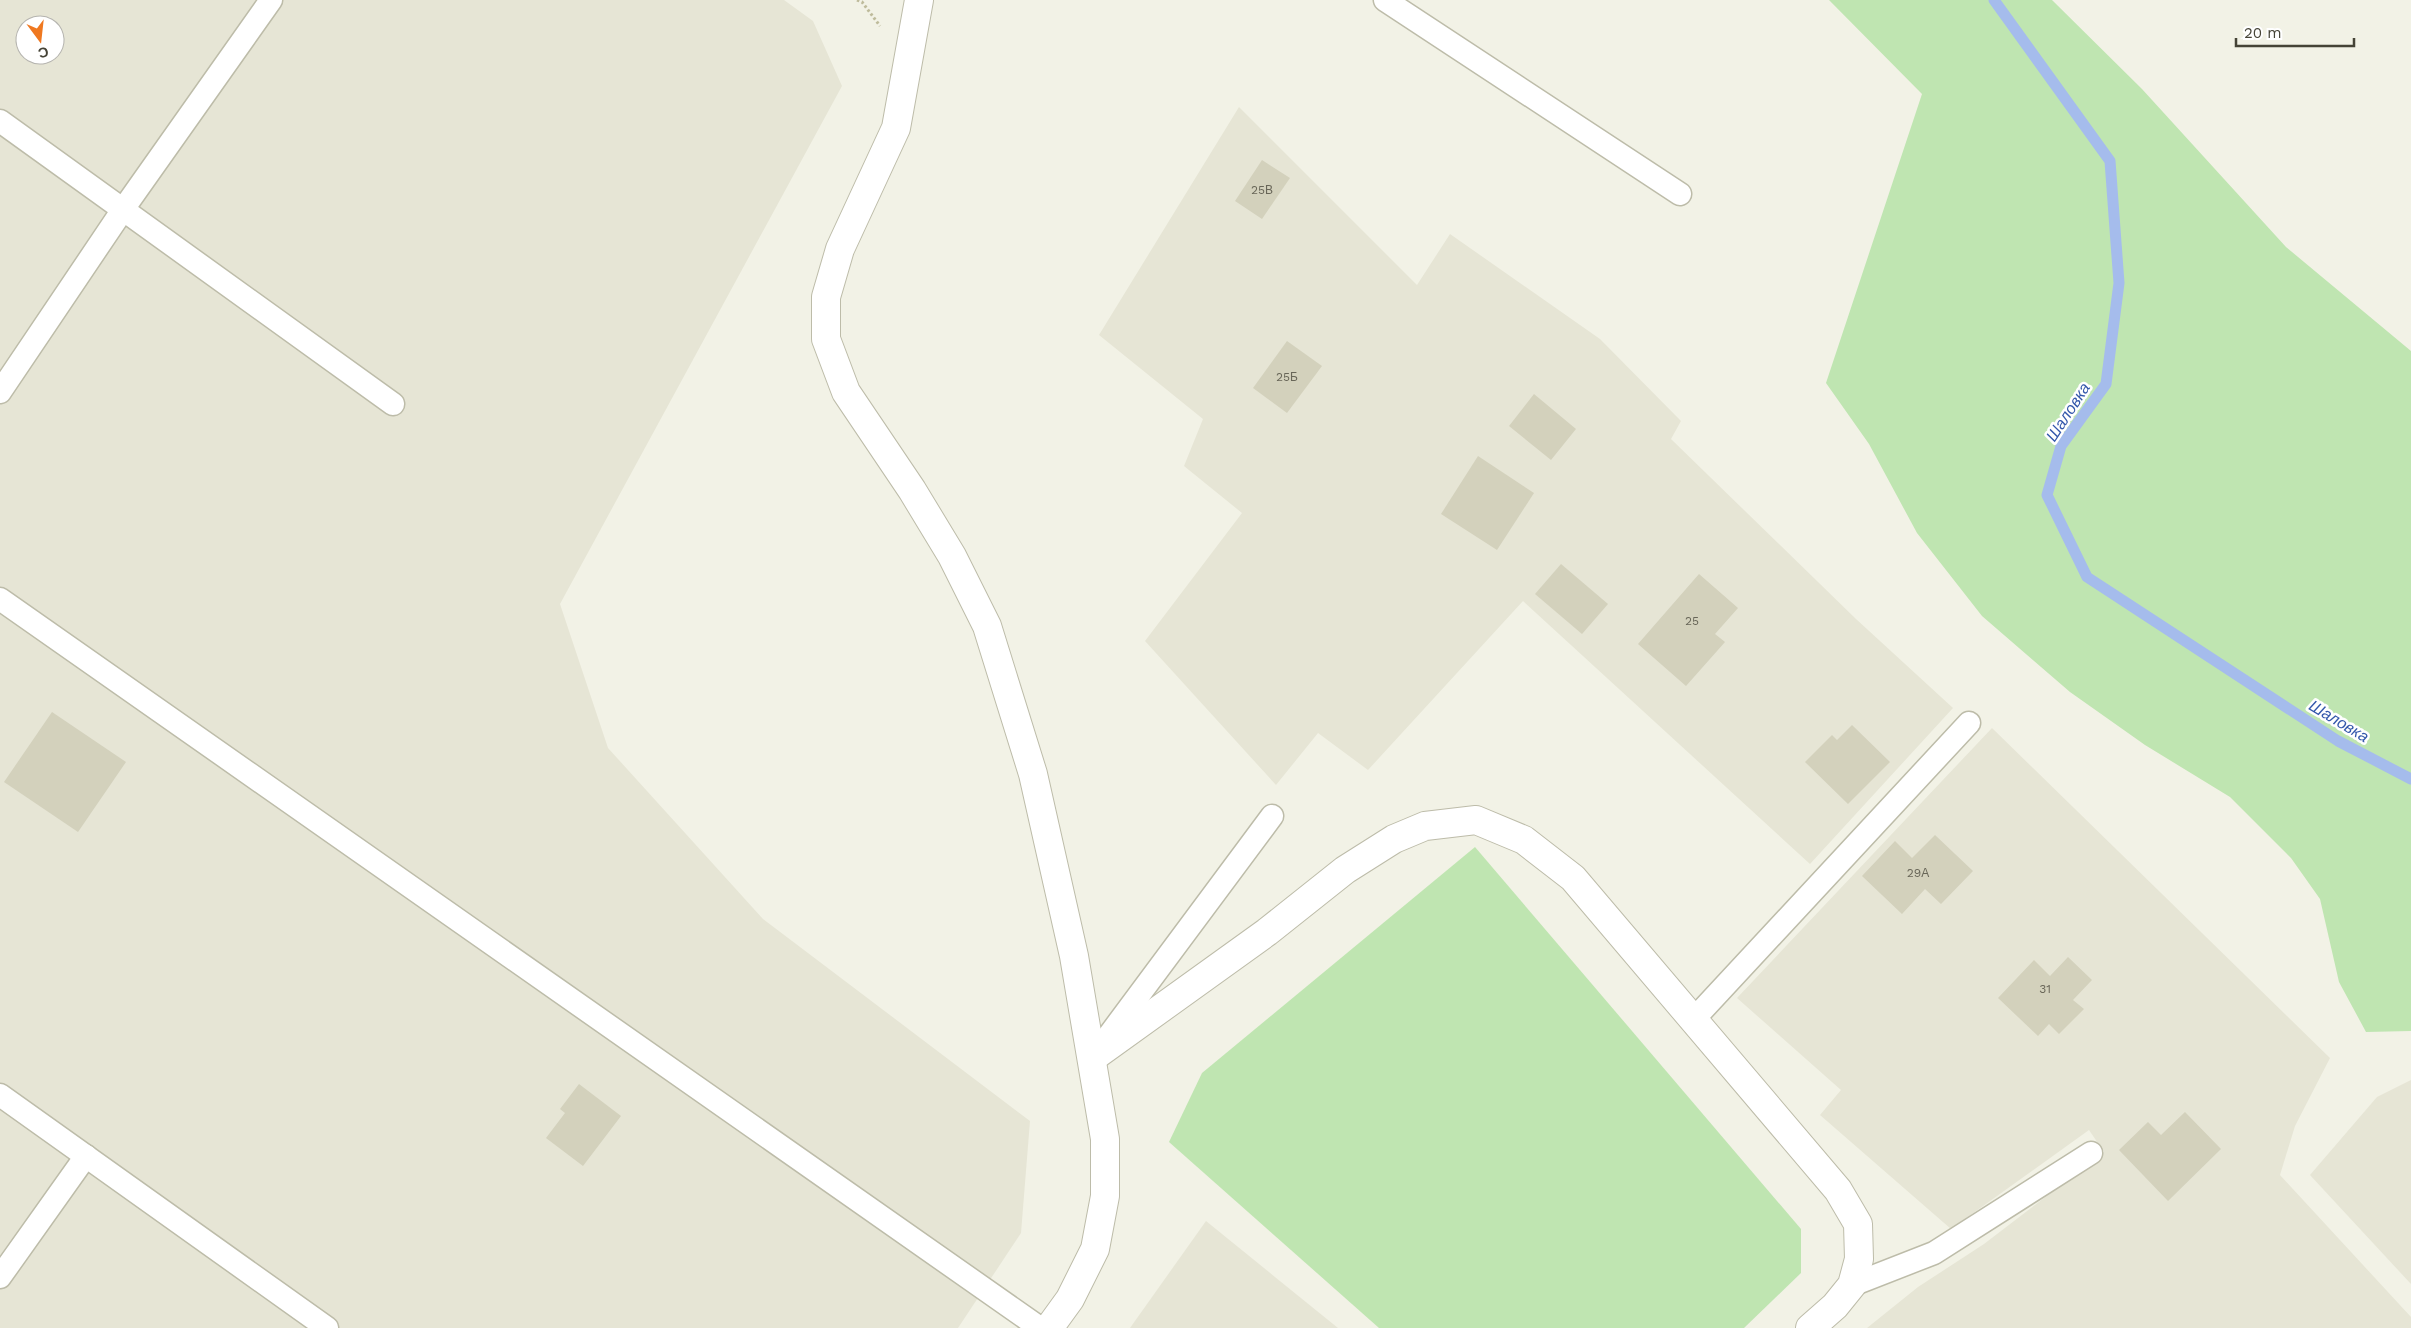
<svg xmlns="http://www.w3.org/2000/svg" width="2411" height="1328" viewBox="0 0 2411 1328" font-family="'Work Sans',sans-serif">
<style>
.residential{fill:#e6e5d5;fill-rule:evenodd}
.green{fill:#bfe5b1}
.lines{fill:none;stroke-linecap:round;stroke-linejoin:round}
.stream{stroke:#a5bcec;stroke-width:11}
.building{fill:#d3d1bc}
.service-casing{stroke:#bdbca9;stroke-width:25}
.minor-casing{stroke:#bdbca9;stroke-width:30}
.path{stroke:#bebb9b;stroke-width:3;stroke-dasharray:2.5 2.5;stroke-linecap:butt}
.service{stroke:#fff;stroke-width:22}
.minor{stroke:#fff;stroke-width:28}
.labels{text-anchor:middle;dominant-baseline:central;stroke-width:5;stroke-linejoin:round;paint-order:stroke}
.number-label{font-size:12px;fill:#686658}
.water-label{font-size:16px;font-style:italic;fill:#3458ab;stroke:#fff}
</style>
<rect width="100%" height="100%" fill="#f2f2e6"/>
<g class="residential">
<path d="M0 0H784L813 21 842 86 560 604 608 748 763 919 1030 1121 1021 1233 958 1328H0ZM25 25H55V55H25Z"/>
<path d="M1239 107 1417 285 1450 234 1600 339 1681 421 1671 439 1856 619 1953 708 1810 864 1523 601 1368 770 1318 733 1276 785 1145 641 1242 513 1184 466 1203 419 1099 335Z"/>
<path d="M1992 728 2330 1058 2295 1126 2280 1175 2411 1317V1328H1867L1918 1287 1984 1244 2104 1152 2089 1130 1951 1229 1820 1115 1841 1090 1737 998Z"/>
<path d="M2411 1080V1284L2310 1175 2377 1097Z"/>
<path d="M1206 1221 1338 1328H1130Z"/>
</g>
<g class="green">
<path d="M1829 0H2052L2142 89 2286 247 2411 351V1031L2366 1032 2339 982 2320 899 2291 858 2230 797 2145 745 2070 692 1982 616 1917 533 1869 444 1826 383 1922 94Z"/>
<path d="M1475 847 1801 1229V1273L1744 1328H1379L1169 1142 1202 1073Z"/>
</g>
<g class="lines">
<path class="stream" d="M1994 0 2110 161 2119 283 2106 384 2061 446 2047 495 2087 577 2338 741 2411 779"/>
</g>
<g class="building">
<path d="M1262 160 1290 178 1262 219 1235 201Z"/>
<path d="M1287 341 1322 366 1287 413 1253 388Z"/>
<path d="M1534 394 1576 429 1551 460 1509 426Z"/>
<path d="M1478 456 1534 493 1497 550 1441 514Z"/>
<path d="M1561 564 1608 604 1582 634 1535 594Z"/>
<path d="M1699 574 1738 608 1715 634 1725 642 1686 686 1638 644Z"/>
<path d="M52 712 126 762 78 832 4 782Z"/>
<path d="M1852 725 1890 762 1848 804 1805 762 1832 735 1837 740Z"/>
<path d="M1935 835 1973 871 1941 904 1925 889 1902 914 1862 876 1895 841 1912 858Z"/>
<path d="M2068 957 2092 980 2073 1000 2084 1009 2059 1034 2049 1024 2038 1036 1998 998 2034 960 2050 976Z"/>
<path d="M579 1084 621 1116 583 1166 546 1138 565 1113 560 1109Z"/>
<path d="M2185 1112 2221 1149 2168 1201 2119 1150 2148 1122 2161 1135Z"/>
</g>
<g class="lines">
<defs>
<g id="service">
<path d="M1385 0 1680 194"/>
<path d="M0 121 393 404"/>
<path d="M0 392 124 208 271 0"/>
<path d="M0 599 1040 1328"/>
<path d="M1694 1019 1969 723"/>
<path d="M1101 1046 1272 816"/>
<path d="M0 1095 327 1328"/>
<path d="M0 1277 86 1156"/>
<path d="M1852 1285 1934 1253 2091 1153"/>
</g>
<g id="minor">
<path d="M919 0 896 128 840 249 826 297V339L846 392 912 490 952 556 987 626 1033 774 1074 956 1105 1139V1196L1095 1249 1070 1299 1049 1328"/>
<path d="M1092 1058 1267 932 1345 870 1394 839 1425 826 1476 820 1524 840 1573 878 1838 1190 1858 1224 1859 1259 1852 1285 1835 1306 1810 1328"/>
</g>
</defs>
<use href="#service" class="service-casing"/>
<use href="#minor" class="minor-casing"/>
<path class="path" d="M857 0 862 2 880 26"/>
<use href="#service" class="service"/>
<use href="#minor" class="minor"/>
</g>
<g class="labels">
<g class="number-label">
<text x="1262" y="190">25В</text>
<text x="1287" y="377">25Б</text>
<text x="1692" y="621">25</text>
<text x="1918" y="873">29А</text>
<text x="2045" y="989">31</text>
</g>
<g class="water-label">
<text transform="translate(2068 412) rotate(-57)">Шаловка</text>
<text transform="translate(2339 721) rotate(31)">Шаловка</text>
</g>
</g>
<g transform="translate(40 40) rotate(165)"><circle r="24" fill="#ffffff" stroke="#b5b4af"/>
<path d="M0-4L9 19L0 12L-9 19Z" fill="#ef7820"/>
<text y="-8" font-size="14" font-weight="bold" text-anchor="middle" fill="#454336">С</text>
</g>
<path d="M2236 38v8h118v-8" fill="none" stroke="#454336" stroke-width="2.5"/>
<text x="2244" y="38" font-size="15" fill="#454336" stroke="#ffffff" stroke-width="4" paint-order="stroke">20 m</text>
</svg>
